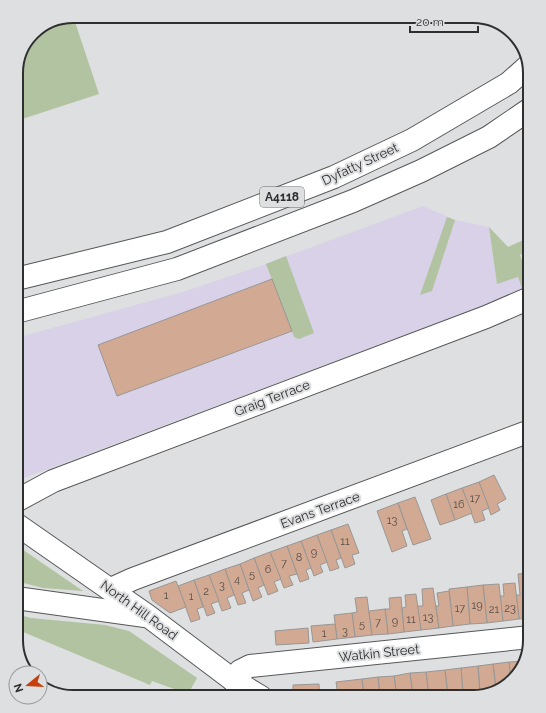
<svg xmlns="http://www.w3.org/2000/svg" width="546" height="713" viewBox="0 0 546 713" font-family="Raleway,sans-serif">
<style>
.industrial{fill:#d8d1e7}
.green{fill:#b1c3a0}
.building{fill:#d2a992;stroke:#989796}
.lines{fill:none;stroke-linecap:round;stroke-linejoin:round}
.minor-casing{stroke:#565758;stroke-width:24}
.major-casing{stroke:#565758;stroke-width:24}
.minor{stroke:#fff;stroke-width:22}
.major{stroke:#fff;stroke-width:22}
.labels{text-anchor:middle;dominant-baseline:central;stroke-width:4;stroke-linejoin:round;paint-order:stroke}
.number-label{font-size:11px;fill:#584e48}
.shield{fill:#dedfe0;stroke:#646465;stroke-width:1}
.shield-label{font-size:12px;font-weight:bold;fill:#2f2f30}
.street-label{font-size:13px;fill:#2f2f30;stroke:#dedfe0}
.rim{fill:none;stroke:#2f2f30;stroke-width:2}
</style>
<rect width="100%" height="100%" fill="#dedfe0"/>
<path class="industrial" d="M423 206 455 220 489 227 497 284 518 277 523 291 16 481V338L183 292 266 264Z"/>
<g class="green">
<path d="M73 16 99 94 16 121V69L35 30Z"/>
<path d="M447 217 455 220 432 291 420 295Z"/>
<path d="M489 227 508 247 530 237V250L520 255 528 274 527 290 523 291 518 277 497 284Z"/>
<path d="M286 256 314 333 299 339 294 337 266 264Z"/>
<path d="M16 545 83 591 43 588 16 581Z"/>
<path d="M16 614 31 618 105 625 129 631 197 678 188 694 152 681 150 685 16 629Z"/>
</g>
<g class="building">
<path d="M272 279 292 331 117 396 98 345Z"/>
<path d="M530 456V475L522 460Z"/>
<path d="M494 475 506 499 497 504 500 510 491 515 479 482Z"/>
<path d="M479 482 489 508 482 511 485 520 475 523 462 488Z"/>
<path d="M462 488 472 513 455 520 446 494Z"/>
<path d="M446 494 455 520 440 525 431 500Z"/>
<path d="M415 497 431 539 413 545 398 503Z"/>
<path d="M398 503 407 529 402 531 407 546 392 552 377 511Z"/>
<path d="M348 524 359 553 352 555 355 564 345 568 331 530Z"/>
<path d="M331 530 341 558 336 560 339 568 330 571 317 535Z"/>
<path d="M317 535 327 562 320 565 323 572 314 576 301 541Z"/>
<path d="M301 541 311 568 306 570 309 579 300 582 287 546Z"/>
<path d="M287 546 297 574 289 576 293 585 284 588 270 552Z"/>
<path d="M270 552 281 579 274 582 278 591 268 595 254 558Z"/>
<path d="M254 558 264 585 258 588 262 597 253 601 240 564Z"/>
<path d="M240 564 249 590 242 593 246 603 238 605 225 569Z"/>
<path d="M225 569 234 595 227 598 231 608 222 611 209 575Z"/>
<path d="M529 573 530 618 519 619 516 595H520L518 574Z"/>
<path d="M209 575 219 601 211 604 215 613 207 616 194 580Z"/>
<path d="M194 580 203 607 197 609 200 619 191 622 178 586Z"/>
<path d="M176 581 186 607 170 613 152 600 149 591Z"/>
<path d="M515 583 519 619 503 621 500 596H504L503 584Z"/>
<path d="M499 584 503 621 487 623 483 585Z"/>
<path d="M483 585 487 623 470 624 467 587Z"/>
<path d="M467 587 470 624 453 626 449 589Z"/>
<path d="M433 588 439 628 421 630 417 606H423L422 589Z"/>
<path d="M449 591 453 626 439 628 436 606H439L437 593Z"/>
<path d="M416 594 421 630 404 632 402 608 406 607 405 595Z"/>
<path d="M367 597 372 635 355 637 352 613 357 612 355 598Z"/>
<path d="M401 597 404 632 388 634 385 609H390L389 598Z"/>
<path d="M385 609 388 634 372 635 369 611Z"/>
<path d="M352 613 355 637 337 639 334 615Z"/>
<path d="M335 624 337 639 313 642 311 626Z"/>
<path d="M308 628 309 643 276 645 275 631Z"/>
<path d="M525 661 522 668 511 680 509 662Z"/>
<path d="M509 662 511 680 504 688 496 690 493 664Z"/>
<path d="M493 664 496 690 480 692 478 666Z"/>
<path d="M478 666 480 695 468 697 467 694H463L461 668Z"/>
<path d="M461 668 463 694 448 696 445 670Z"/>
<path d="M445 670 448 697H429L426 672Z"/>
<path d="M426 672 429 697H413L410 673Z"/>
<path d="M410 673 413 697H397L394 676Z"/>
<path d="M394 676 397 697H380L378 677Z"/>
<path d="M378 677 380 697H364L362 679Z"/>
<path d="M362 679 364 697H338L336 682Z"/>
<path d="M319 684 320 697H293V685Z"/>
</g>
<g class="lines">
<defs>
<g id="minor">
<path d="M16 501 53 481 486 317 530 298"/>
<path d="M16 524 148 616 233 680 261 697"/>
<path d="M111 589 133 579 530 431"/>
<path d="M16 598 145 616"/>
<path d="M233 680 240 671 250 666 530 637"/>
</g>
<g id="major">
<path d="M16 279 167 242 334 177 412 140 509 83 528 66"/>
<path d="M16 312 177 269 353 201 421 171 489 137 530 109"/>
</g>
</defs>
<use href="#minor" class="minor-casing"/>
<use href="#major" class="major-casing"/>
<use href="#minor" class="minor"/>
<use href="#major" class="major"/>
</g>
<g class="labels">
<g class="number-label">
<text x="475" y="498">17</text>
<text x="459" y="504">16</text>
<text x="392" y="520">13</text>
<text x="345" y="541">11</text>
<text x="314" y="552">9</text>
<text x="299" y="557">8</text>
<text x="284" y="563">7</text>
<text x="268" y="569">6</text>
<text x="252" y="574">5</text>
<text x="237" y="579">4</text>
<text x="222" y="585">3</text>
<text x="206" y="591">2</text>
<text x="166" y="595">1</text>
<text x="191" y="596">1</text>
<text x="477" y="605">19</text>
<text x="460" y="608">17</text>
<text x="510" y="608">23</text>
<text x="494" y="609">21</text>
<text x="428" y="617">13</text>
<text x="411" y="619">11</text>
<text x="395" y="621">9</text>
<text x="378" y="622">7</text>
<text x="362" y="624">5</text>
<text x="345" y="631">3</text>
<text x="324" y="633">1</text>
</g>
<rect class="shield" x="260" y="187" width="44" height="20" rx="3"/>
<g class="shield-label">
<text x="282" y="197">A4118</text>
</g>
<g class="street-label">
<text transform="translate(360 164) rotate(-25)">Dyfatty Street</text>
<text transform="translate(272 398) rotate(-21)">Graig Terrace</text>
<text transform="translate(320 510) rotate(-20)">Evans Terrace</text>
<text transform="translate(139 610) rotate(36)">North Hill Road</text>
<text transform="translate(379 653) rotate(-6)">Watkin Street</text>
</g>
</g>
<path d="M0 0H546V713H0ZM73 23H473A50 50 0 0 1 523 73V640A50 50 0 0 1 473 690H73A50 50 0 0 1 23 640V73A50 50 0 0 1 73 23Z" fill="#dedfe0" fill-rule="evenodd"/>
<path class="rim" d="M73 23H473A50 50 0 0 1 523 73V640A50 50 0 0 1 473 690H73A50 50 0 0 1 23 640V73A50 50 0 0 1 73 23Z"/>
<g transform="translate(28 685) rotate(252)"><circle r="19" fill="#dedfe0" stroke="#98999a"/>
<path d="M0-3L7 15L0 10L-7 15Z" fill="#c73f0d"/>
<text y="-6" font-size="11" font-weight="bold" text-anchor="middle" fill="#2f2f30">N</text>
</g>
<path d="M410 26v6h68v-6" fill="none" stroke="#2f2f30" stroke-width="2"/>
<text x="416" y="26" font-size="12" fill="#2f2f30" stroke="#dedfe0" stroke-width="3" paint-order="stroke">20 m</text>
</svg>
